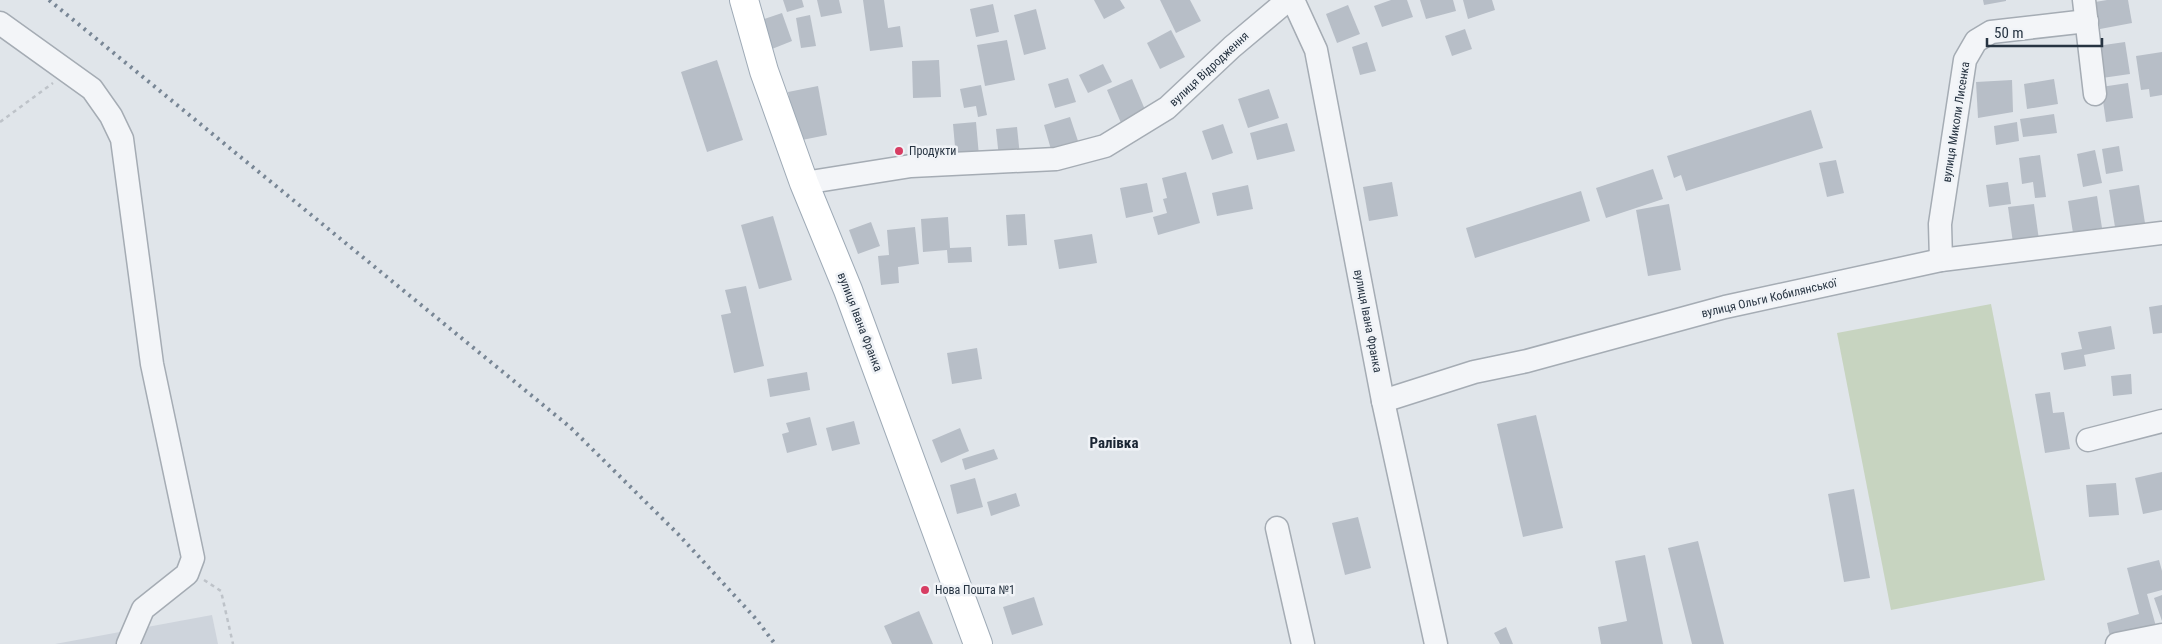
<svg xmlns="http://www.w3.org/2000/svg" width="2162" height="644" viewBox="0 0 2162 644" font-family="'Roboto Condensed',sans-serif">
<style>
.built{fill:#ced4dc}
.green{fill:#c7d4c0}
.building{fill:#b7bec7}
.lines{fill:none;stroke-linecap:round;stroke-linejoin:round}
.minor-casing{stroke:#a5acb4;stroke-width:25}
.major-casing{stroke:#9eaab6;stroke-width:30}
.path{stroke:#bec3c9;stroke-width:2.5;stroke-dasharray:4 4;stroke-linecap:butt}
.minor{stroke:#f3f5f8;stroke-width:22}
.major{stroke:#fff;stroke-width:28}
.rail{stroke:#788695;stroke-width:4;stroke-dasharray:2.5 5;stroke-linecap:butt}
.poi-dot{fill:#d73d63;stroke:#f0f3f7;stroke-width:2}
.labels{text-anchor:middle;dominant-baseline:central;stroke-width:5;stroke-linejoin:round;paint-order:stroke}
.street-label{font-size:12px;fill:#273442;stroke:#f0f3f7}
.poi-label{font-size:12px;fill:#273442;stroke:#f0f3f7;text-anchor:start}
.quarter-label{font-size:15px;font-weight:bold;fill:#1a2533;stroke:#f0f3f7}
</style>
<rect width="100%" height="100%" fill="#e0e5ea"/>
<path class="built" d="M212 615 218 644H55Z"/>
<path class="green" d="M1991 304 2045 580 1891 610 1837 333Z"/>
<g class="building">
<path d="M783 0H802L804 7 787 12Z"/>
<path d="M817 0H839L842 13 821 17Z"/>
<path d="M863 0H884L888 28 900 26 903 47 870 51Z"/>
<path d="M1094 0H1120L1125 8 1104 19Z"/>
<path d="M1160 0H1190L1201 21 1176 33Z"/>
<path d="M1391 0H1407L1413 17 1382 27 1374 6Z"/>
<path d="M1420 0H1453L1456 11 1426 19Z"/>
<path d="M1463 0H1492L1495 10 1468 19Z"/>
<path d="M1983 0H2006V1L1984 5Z"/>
<path d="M2107 0H2128L2132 23 2100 29 2095 2Z"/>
<path d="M993 4 999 32 976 37 970 9Z"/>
<path d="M1348 5 1360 34 1337 43 1326 14Z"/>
<path d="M1036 9 1046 49 1024 55 1014 15Z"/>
<path d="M782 13 792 41 772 49 761 20Z"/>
<path d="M810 15 816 46 801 48 796 18Z"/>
<path d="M1465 29 1472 49 1452 56 1445 36Z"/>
<path d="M1171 30 1185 57 1160 69 1147 43Z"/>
<path d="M1007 40 1015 80 985 86 977 45Z"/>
<path d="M1367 42 1376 71 1360 75 1352 47Z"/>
<path d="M2125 42 2130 74 2102 78 2097 46Z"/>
<path d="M2162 52V95L2150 97 2149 89 2141 90 2136 56Z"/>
<path d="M717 60 743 140 707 152 681 72Z"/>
<path d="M939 60 941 97 913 98 912 61Z"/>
<path d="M1103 64 1112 82 1088 93 1079 75Z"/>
<path d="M1068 78 1076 102 1055 108 1048 84Z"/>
<path d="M1132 79 1146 112 1121 123 1107 90Z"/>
<path d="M2054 79 2058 104 2027 109 2024 84Z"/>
<path d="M2012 80 2013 112 1978 118 1976 82Z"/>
<path d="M2128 83 2133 118 2106 122 2101 87Z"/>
<path d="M981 85 987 115 978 117 976 106 964 108 960 89Z"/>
<path d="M818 86 827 135 797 141 788 92Z"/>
<path d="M1269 89 1279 118 1248 128 1238 99Z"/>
<path d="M1811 110 1823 148 1686 191 1681 175 1674 178 1667 156Z"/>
<path d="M2054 114 2057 133 2023 137 2020 119Z"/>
<path d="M1070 117 1079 144 1052 153 1044 125Z"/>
<path d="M976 122 979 156 956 158 953 124Z"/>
<path d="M2017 122 2019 141 1996 145 1994 126Z"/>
<path d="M1287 123 1295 151 1257 160 1250 133Z"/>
<path d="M1223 124 1233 153 1212 160 1202 131Z"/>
<path d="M1017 127 1020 156 999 158 996 129Z"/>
<path d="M2119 146 2123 171 2106 174 2102 149Z"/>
<path d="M2095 150 2102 183 2083 187 2077 154Z"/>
<path d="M2040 155 2046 197 2035 198 2033 182 2022 184 2019 158Z"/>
<path d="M1836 160 1844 193 1827 197 1819 163Z"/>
<path d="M1653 169 1663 199 1606 218 1596 188Z"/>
<path d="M1186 172 1200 223 1158 235 1153 217 1167 213 1163 199 1167 198 1162 178Z"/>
<path d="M1392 182 1398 216 1369 221 1363 187Z"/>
<path d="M2008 182 2011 204 1989 207 1986 185Z"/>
<path d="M1147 183 1153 212 1126 218 1120 188Z"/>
<path d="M1248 185 1253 209 1217 216 1212 193Z"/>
<path d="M2139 185 2145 223 2115 227 2109 190Z"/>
<path d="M1581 191 1590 221 1475 258 1466 228Z"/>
<path d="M2097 196 2102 228 2073 233 2068 201Z"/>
<path d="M1669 204 1681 270 1648 276 1636 210Z"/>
<path d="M2034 204 2039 240 2013 243 2008 207Z"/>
<path d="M1025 214 1027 245 1008 246 1006 215Z"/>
<path d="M773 216 792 280 759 289 741 225Z"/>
<path d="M948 217 950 248 971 247 972 262 948 263 947 250 923 252 921 219Z"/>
<path d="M871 222 880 246 858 254 849 230Z"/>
<path d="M915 227 919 264 898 267 899 283 881 285 878 256 889 255 887 230Z"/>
<path d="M1092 234 1097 263 1059 269 1054 240Z"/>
<path d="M746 286 764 366 734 373 721 315 731 313 725 290Z"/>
<path d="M2162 305V333L2153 334 2149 307Z"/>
<path d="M2111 326 2115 349 2084 355 2086 366 2064 370 2061 353 2082 349 2078 332Z"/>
<path d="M977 348 982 379 952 384 947 353Z"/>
<path d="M807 372 810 390 770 397 767 379Z"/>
<path d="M2131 374 2132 394 2113 396 2111 376Z"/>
<path d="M2050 392 2053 413 2064 412 2070 449 2045 453 2035 394Z"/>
<path d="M1536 415 1563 528 1523 537 1497 424Z"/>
<path d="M810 417 817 445 787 453 782 434 789 432 786 423Z"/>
<path d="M854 421 860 444 832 451 826 428Z"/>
<path d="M960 428 969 451 941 463 932 440Z"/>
<path d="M994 449 998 459 965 470 962 459Z"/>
<path d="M2162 472V510L2143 514 2135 478Z"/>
<path d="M975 478 983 507 957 514 950 485Z"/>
<path d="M2116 483 2119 515 2089 517 2086 485Z"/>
<path d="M1854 489 1870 578 1844 582 1828 494Z"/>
<path d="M1016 493 1020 506 991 516 987 502Z"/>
<path d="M1358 517 1371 568 1345 575 1332 523Z"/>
<path d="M1698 541 1724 644H1692L1668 548Z"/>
<path d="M1645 555 1663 644H1601L1598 627 1627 621 1615 561Z"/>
<path d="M2159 560 2162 571V590L2147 594 2157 630 2111 641 2107 623 2139 614 2127 568Z"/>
<path d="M2162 595V621L2154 598Z"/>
<path d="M1034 597 1043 625 1012 635 1003 607Z"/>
<path d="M919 611 933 644H892L884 626Z"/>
<path d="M1506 627 1513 644H1500L1494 633Z"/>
</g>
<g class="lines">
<defs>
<g id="minor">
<path d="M1293 0 1316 50 1383 401 1436 644"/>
<path d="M2084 0 2095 94"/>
<path d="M0 23 92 89 111 116 122 139 152 364 193 558 187 574 143 609 128 644"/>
<path d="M804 183 911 166 1056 159 1105 146 1167 108 1232 47 1288 0"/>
<path d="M1941 260 1940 224 1965 60 1976 41 1991 32 2087 21"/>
<path d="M1383 401 1474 372 1527 361 1725 307 1941 260 2162 233"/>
<path d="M2088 440 2162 421"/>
<path d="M1277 528 1303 644"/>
<path d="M2117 644 2162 635"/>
</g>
<path id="major" d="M744 0 764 71 804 183 848 290 978 644"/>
</defs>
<use href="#minor" class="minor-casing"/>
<use href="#major" class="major-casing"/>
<g class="path">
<path d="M0 122 53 83"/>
<path d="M204 580 221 591 233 644"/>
</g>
<use href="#minor" class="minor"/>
<use href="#major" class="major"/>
<path class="rail" d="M49 0 570 427 678 534 756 619 775 644"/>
</g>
<g class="poi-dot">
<circle cx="899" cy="151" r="5"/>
<circle cx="925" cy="590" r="5"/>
</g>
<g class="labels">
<g class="street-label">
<text transform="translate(1209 69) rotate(-43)">вулиця Відродження</text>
<text transform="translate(1956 122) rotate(-81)">вулиця Миколи Лисенка</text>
<text transform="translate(1769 298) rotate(-13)">вулиця Ольги Кобилянської</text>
<text transform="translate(1368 321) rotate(79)">вулиця Івана Франка</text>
<text transform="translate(860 322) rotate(69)">вулиця Івана Франка</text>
</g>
<g class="poi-label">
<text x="909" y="151">Продукти</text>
<text x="935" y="590">Нова Пошта №1</text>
</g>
<g class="quarter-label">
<text x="1114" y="443">Ралівка</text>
</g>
</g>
<path d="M1987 38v8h115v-8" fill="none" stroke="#273442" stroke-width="2.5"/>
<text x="1994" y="38" font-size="15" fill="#273442" stroke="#f0f3f7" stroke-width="4" paint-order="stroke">50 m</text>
</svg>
